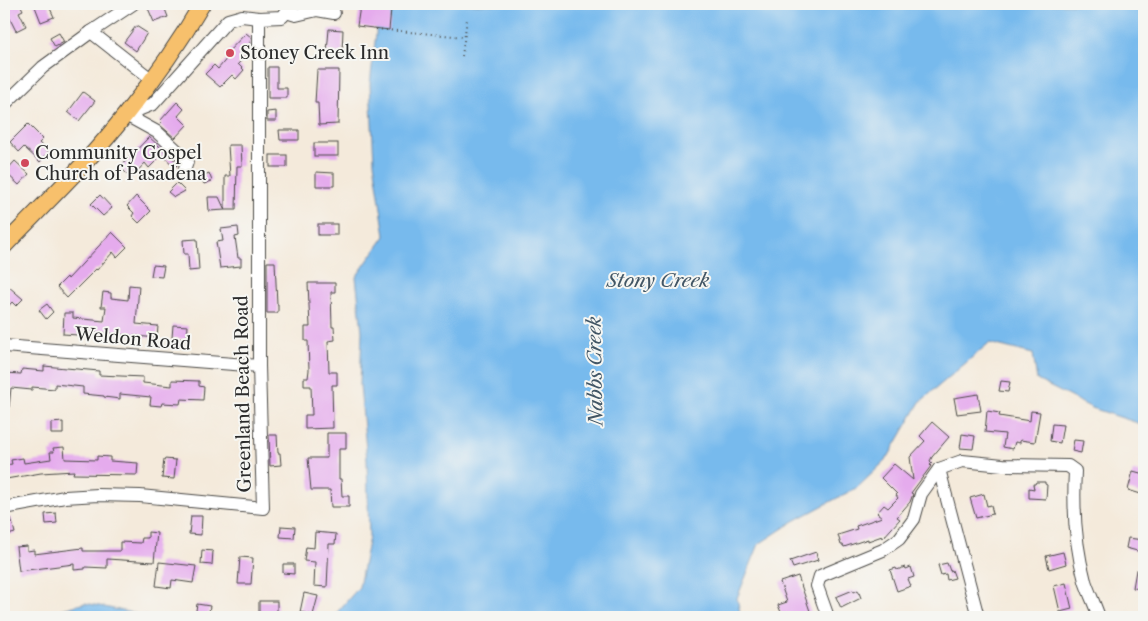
<svg xmlns="http://www.w3.org/2000/svg" width="1148" height="621" viewBox="0 0 1148 621" font-family="'Libre Caslon Text',serif">
<style>
.water{fill:#77baed;stroke:#51728c}
.building{fill:#e5abed}
.lines{fill:none;stroke-linecap:round;stroke-linejoin:round}
.minor-casing{stroke:#494845;stroke-width:14}
.major-casing{stroke:#494845;stroke-width:18}
.path{stroke:#494845;stroke-width:2;stroke-dasharray:1 4;stroke-linecap:butt}
.minor{stroke:#fff;stroke-width:12}
.major{stroke:#f7c06c;stroke-width:16}
.poi-dot{fill:#d1495b;stroke:#f6f6f2;stroke-width:2}
.labels{text-anchor:middle;dominant-baseline:central;stroke-width:4;stroke-linejoin:round;paint-order:stroke}
.poi-label{font-size:18px;fill:#2b2b2b;stroke:#f6f6f2;text-anchor:start}
.street-label{font-size:18px;fill:#2b2b2b;stroke:#f6f6f2}
.water-label{font-size:19px;font-style:italic;fill:#425665;stroke:#f6f6f2}
</style>
<rect width="100%" height="100%" fill="#f6f6f2"/>
<filter id="ink" filterUnits="userSpaceOnUse"><feTurbulence type="fractalNoise" baseFrequency=".02" numOctaves="2"/><feDisplacementMap in="SourceGraphic" scale="10" xChannelSelector="R" yChannelSelector="G"/><feConvolveMatrix kernelMatrix="1 2 1 2 8 2 1 2 1" color-interpolation-filters="sRGB"/></filter>
<filter id="wash" filterUnits="userSpaceOnUse"><feTurbulence type="fractalNoise" baseFrequency=".0096" numOctaves="4" result="noise"/><feDisplacementMap in="SourceGraphic" scale="20" xChannelSelector="R" yChannelSelector="G"/><feGaussianBlur stdDeviation="1.12" result="paint"/><feColorMatrix in="noise" values="0 0 0 0 0 0 0 0 0 0 0 0 0 0 0 0 0 1.4 0 .05"/><feComposite in="paint" operator="in"/></filter>
<g filter="url(#wash)">
<rect width="100%" height="100%" fill="#f4eadb"/>
<g class="water">
<path d="M377 4H1144V425L1092 408 1037 380 1033 354 989 343 920 402 887 459 858 487 794 521 759 544 737 598 741 617H333L359 587 369 537 367 460 360 385 362 331 356 277 385 236 374 162 370 84 376 34Z"/>
<path d="M85 603 147 616 152 617H33Z"/>
</g>
<g id="blocks">
<g class="building">
<path d="M10 4H20L23 10 19 12 26 26 16 31 4 7Z"/>
<path d="M34 4H48L54 17 41 22Z"/>
<path d="M152 4H163L168 17 154 22 147 6Z"/>
<path d="M360 6 391 9 389 30 357 26Z"/>
<path d="M136 26 147 33 136 51 124 42Z"/>
<path d="M329 29 343 30 342 53 327 52Z"/>
<path d="M59 33 64 42 55 47 50 38Z"/>
<path d="M246 33 251 37 248 53 238 64 244 70 236 79 232 75 220 87 205 74 214 65 218 69 228 57 225 55Z"/>
<path d="M268 67H277V88H287V98H268Z"/>
<path d="M317 70H339L338 124 319 125 318 103H315Z"/>
<path d="M83 92 95 101 79 121 68 112Z"/>
<path d="M177 102 184 109 178 116 187 125 175 138 160 125 162 123 160 121Z"/>
<path d="M276 111V121H267V112Z"/>
<path d="M28 124 43 139 39 143 49 152 40 162 24 147 19 152 10 142Z"/>
<path d="M279 130H299V140H280Z"/>
<path d="M149 137 178 163 177 165 175 167 162 155 149 168 145 163 131 178 120 167Z"/>
<rect x="314" y="143" width="24" height="13"/>
<path d="M228 145H241L242 166H237L236 210H225V176H230Z"/>
<rect x="270" y="155" width="17" height="12"/>
<path d="M15 161 29 174 19 185 5 172Z"/>
<path d="M316 172 334 173V186H316Z"/>
<path d="M209 173 212 181 204 184 200 177Z"/>
<path d="M177 183 185 191 174 197 168 192Z"/>
<path d="M100 195 112 208 103 216 91 204Z"/>
<path d="M136 196 151 211 139 223 132 216 134 213 127 206Z"/>
<path d="M208 197H219L225 210 209 211Z"/>
<rect x="318" y="224" width="19" height="11"/>
<path d="M238 227 239 236 235 237 238 258H241V266L220 268 216 242 223 241 221 229Z"/>
<path d="M112 232 127 247 117 257 113 252 97 270 96 269 67 298 57 287 67 277 68 279Z"/>
<path d="M197 239 199 270 189 271 188 254H184L183 240Z"/>
<path d="M267 262H275L277 304H278V313H267Z"/>
<path d="M153 265 164 266 162 277 151 276Z"/>
<path d="M308 283H335V292H331L332 327H334L335 340 328 341 329 372H337V385H332L333 428 305 429V415H312L311 386H304V378H308L309 370 308 341H305V327H310Z"/>
<path d="M129 285 139 286 136 324 158 326 157 338 93 332V336L63 334 64 313H73V318L104 321 106 307H101L103 292 111 293V298L128 300Z"/>
<path d="M8 286 23 299 16 306 12 302 4 311V291Z"/>
<path d="M47 304 53 312 46 319 39 310Z"/>
<path d="M173 325 188 326 187 339 172 338Z"/>
<path d="M44 366 99 371V375L143 377V383L172 386V380L199 381V386L204 387 203 400 181 399 180 404 162 403 161 406 150 405 151 397 120 394V399L104 397V396L83 394V387L55 384V389L32 387V390L11 388 9 408 4 407V373L21 374 22 369 44 371Z"/>
<path d="M1001 381 1010 382 1008 392 999 391Z"/>
<path d="M978 394 981 411 957 414 954 398Z"/>
<path d="M987 411 1000 413 999 416 1030 421 1031 411 1040 412 1035 442 1020 440V443L1015 442 1013 449 1003 447 1005 434 985 432Z"/>
<path d="M63 422V434H51V423Z"/>
<path d="M932 422 949 437 932 457 930 461 932 463 930 465 931 466 911 493 913 494 910 502 897 517 900 519 883 538 882 536 868 541V539L844 547 843 545H841L838 535 857 529 856 526 882 517 877 513 884 505 888 508 898 498 896 495 897 494 881 478 894 464 913 480 910 457 925 441 920 436Z"/>
<path d="M1052 424 1063 425 1060 443 1050 441Z"/>
<path d="M327 433H346V449H339V479H341L342 496H349V507H331L330 490H311L308 458H327Z"/>
<path d="M962 434 975 436 973 449 960 448Z"/>
<path d="M269 435H277L278 453H280L281 465 270 466Z"/>
<path d="M1074 440 1083 441 1081 453 1072 451Z"/>
<path d="M64 447 65 459 97 460V456L110 457V461L138 463 137 475 73 474 74 471 41 473 6 479 4 465 12 464 11 460 23 458 24 463 51 459 50 452H54L53 448Z"/>
<path d="M164 459 176 460 174 479 162 478Z"/>
<path d="M1133 471 1144 474V495L1128 490Z"/>
<path d="M1036 482H1045V484L1047 485 1046 499 1029 498V488L1034 489 1033 484H1035Z"/>
<path d="M984 494 987 506 991 505 993 514 976 518 970 498Z"/>
<path d="M56 513 57 523 46 524 45 514Z"/>
<path d="M191 516H202L201 535 189 534Z"/>
<path d="M11 518 15 533 4 536V520Z"/>
<path d="M281 526 295 527 294 538 280 537Z"/>
<path d="M148 532 157 533 154 562 107 559V568L85 567V569L74 570V564L19 571 16 547 27 546V551L34 550V554L83 548V551H120V542L141 543 142 538H148Z"/>
<path d="M315 532 336 534 335 544H329L327 587 314 586 315 562 304 561 306 547 314 548Z"/>
<path d="M1128 538 1143 540 1141 552 1126 548Z"/>
<path d="M202 550 213 551 212 565 201 564Z"/>
<path d="M816 552 818 560 793 568 790 561Z"/>
<path d="M1063 552 1066 564 1049 569 1046 556Z"/>
<path d="M240 557 253 558 251 584H238Z"/>
<path d="M159 562 196 566 193 583 172 580 171 588 156 586Z"/>
<path d="M947 563 950 571 952 570 955 578 947 580 946 574 941 575 938 565Z"/>
<path d="M283 564H294V574L283 573Z"/>
<path d="M905 567 906 569 911 567 914 577 908 579 911 586 897 591 890 570 896 568 897 570Z"/>
<path d="M1136 570 1144 572V589L1133 588Z"/>
<path d="M798 576 812 617H783L778 605 787 602 780 582Z"/>
<path d="M1066 583 1072 609 1060 612 1054 586Z"/>
<path d="M853 590 854 592 858 590 861 598 841 608 836 597Z"/>
<path d="M304 593 318 596 313 615 300 612Z"/>
<rect x="259" y="601" width="18" height="16"/>
<path d="M197 604 210 606 208 617H195Z"/>
</g>
</g>
</g>
<g filter="url(#ink)">
<use href="#blocks" fill-opacity="0" stroke="#494845" stroke-width="1"/>
<g class="lines">
<defs>
<g id="minor">
<path d="M286 12 296 15 317 10 334 13 327 4"/>
<path d="M91 32 133 4"/>
<path d="M4 105 43 67 91 32 152 80"/>
<path d="M126 115 153 104 228 20 242 16 259 18 282 17 294 4"/>
<path d="M126 115 157 132 185 158 187 162 185 168"/>
<path d="M4 346 259 366"/>
<path d="M939 469 978 617"/>
<path d="M4 508 65 497 98 495 140 496 263 508 259 366V18"/>
<path d="M828 617 817 586 820 576 883 550 899 539 914 519 921 494 939 469 962 461 1003 465 1068 466 1075 471C1073 508 1075 545 1085 581 1089 593 1095 605 1099 617"/>
</g>
<path id="major" d="M4 246C45 203 90 161 126 114 154 79 180 42 202 4"/>
</defs>
<use href="#minor" class="minor-casing"/>
<use href="#major" class="major-casing"/>
<g class="path">
<path d="M376 29 465 37"/>
<path d="M462 56 467 19"/>
</g>
<use href="#minor" class="minor"/>
<use href="#major" class="major"/>
</g>
</g>
<g class="poi-dot">
<circle cx="230" cy="53" r="5"/>
<circle cx="25" cy="163" r="5"/>
</g>
<g class="labels">
<g class="poi-label">
<text x="240" y="53">Stoney Creek Inn</text>
<text x="35" y="153">Community Gospel<tspan x="35" dy="21">Church of Pasadena</tspan></text>
</g>
<g class="street-label">
<text transform="translate(133 339) rotate(5)">Weldon Road</text>
<text transform="translate(243 394) rotate(-91)">Greenland Beach Road</text>
</g>
<g class="water-label">
<text x="658" y="280">Stony Creek</text>
<text transform="translate(595 371) rotate(-91)">Nabbs Creek</text>
</g>
</g>
<rect width="1148" height="621" fill="none" stroke="#f6f6f2" stroke-width="20"/>
</svg>
